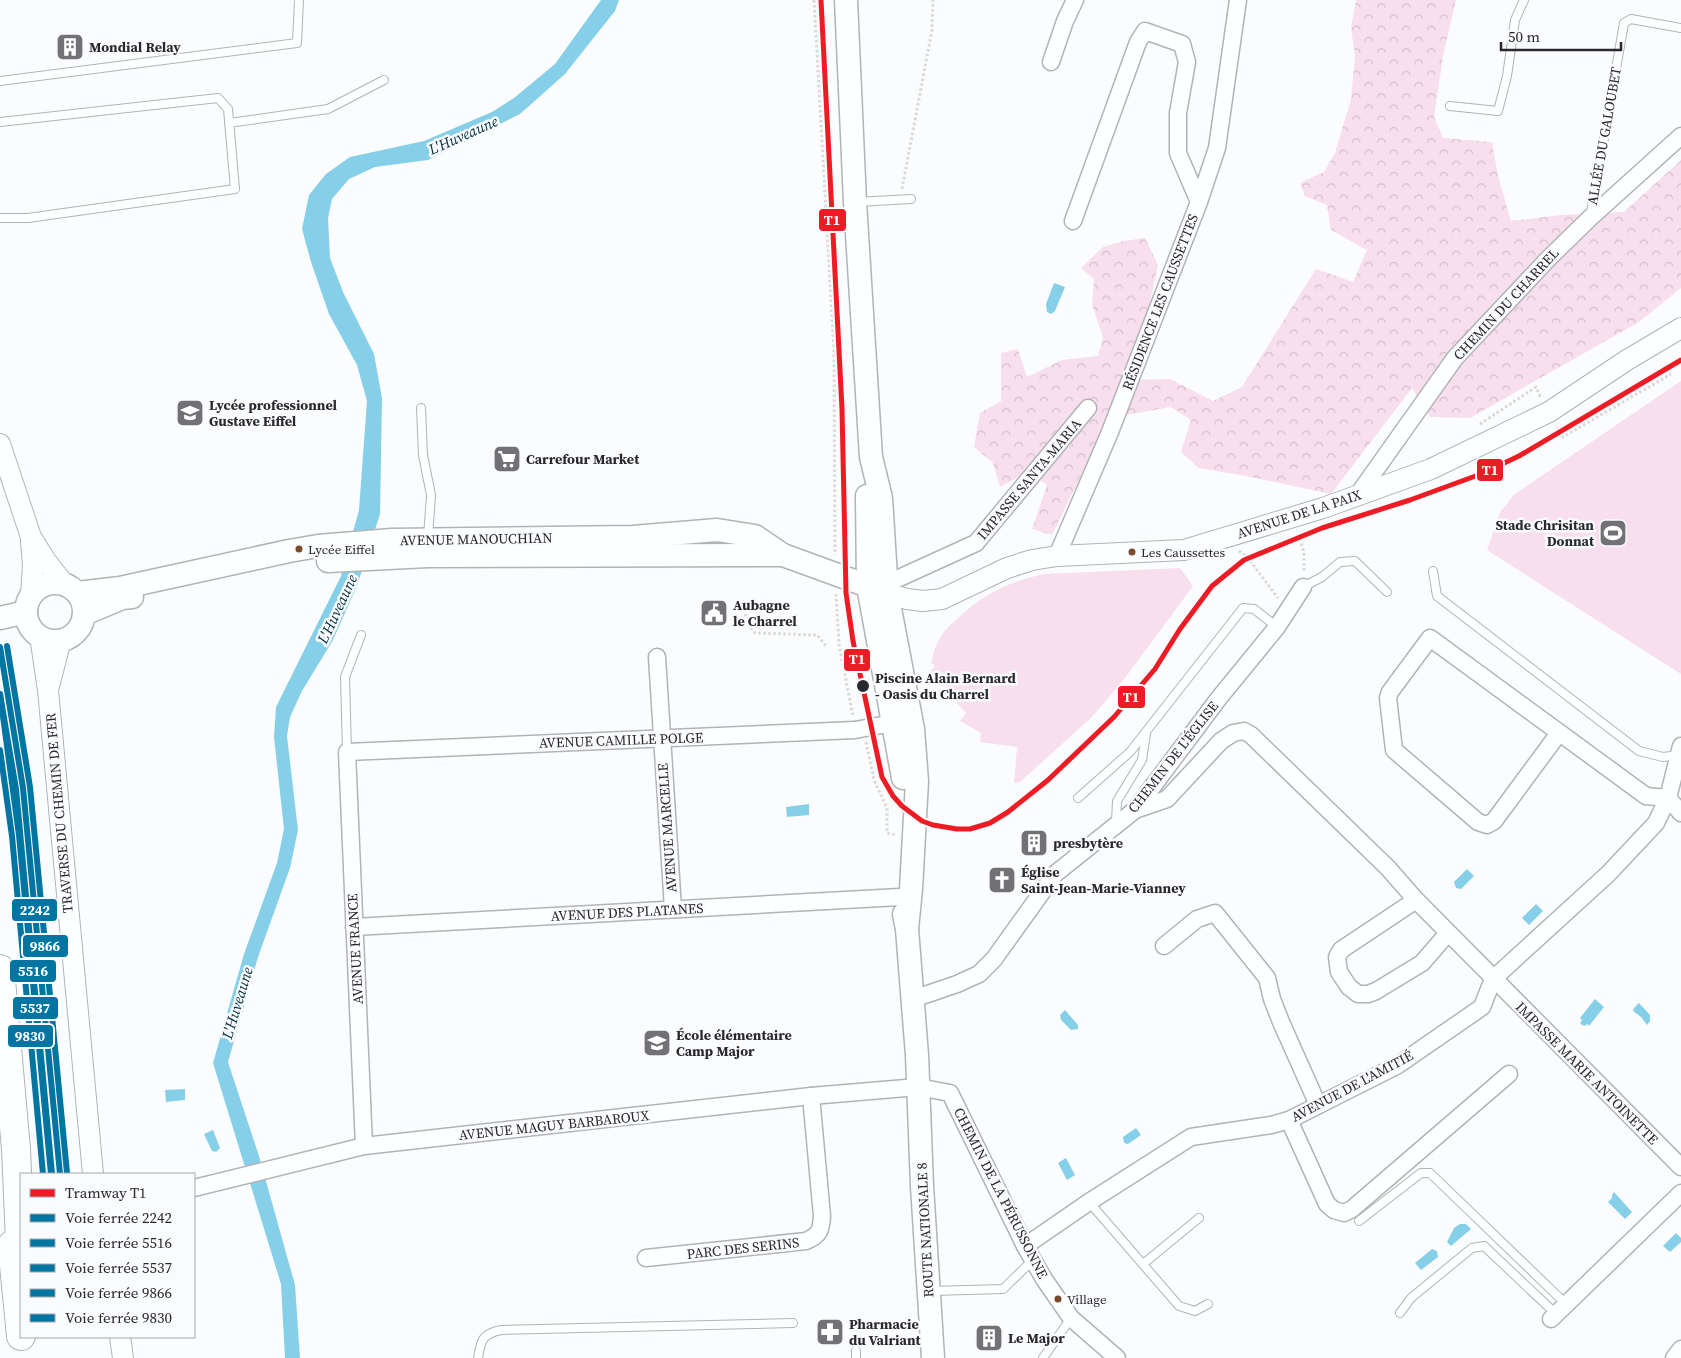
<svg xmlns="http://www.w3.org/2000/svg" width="1681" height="1358" viewBox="0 0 1681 1358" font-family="'Source Serif 4',serif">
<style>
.green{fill:#f8dfee}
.forest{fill:url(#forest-crowns)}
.water{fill:#85d0e8}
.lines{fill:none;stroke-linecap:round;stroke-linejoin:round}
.service-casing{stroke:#b2b3b6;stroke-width:10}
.minor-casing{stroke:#b2b3b6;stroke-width:19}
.tertiary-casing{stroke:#b2b3b6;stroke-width:22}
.secondary-casing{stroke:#b2b3b6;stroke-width:25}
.motorway-casing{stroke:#b2b3b6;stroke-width:30}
.path{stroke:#d9d9d9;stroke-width:3;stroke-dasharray:2.5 2.5;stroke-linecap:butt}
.service{stroke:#feffff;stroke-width:8}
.minor{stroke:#feffff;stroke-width:16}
.tertiary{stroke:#feffff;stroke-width:20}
.secondary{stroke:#feffff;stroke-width:22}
.motorway{stroke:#feffff;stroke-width:28}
.rail-1-casing{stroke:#fafbfe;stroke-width:10}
.rail-2-casing{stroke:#fafbfe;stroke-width:10}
.rail-3-casing{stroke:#fafbfe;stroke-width:10}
.rail-4-casing{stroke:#fafbfe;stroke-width:10}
.rail-5-casing{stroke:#fafbfe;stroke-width:10}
.rail-1{stroke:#0075a1;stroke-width:6}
.rail-2{stroke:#0075a1;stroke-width:6}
.rail-3{stroke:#0075a1;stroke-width:6}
.rail-4{stroke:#0075a1;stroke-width:6}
.rail-5{stroke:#0075a1;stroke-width:6}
.tram-1-casing{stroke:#fafbfe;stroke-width:9}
.tram-1{stroke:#ed1c24;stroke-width:5}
.bus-dot{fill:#7a4b2a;stroke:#fafbfe;stroke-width:2}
.stop-dot{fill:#28282e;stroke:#fafbfe;stroke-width:2}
.labels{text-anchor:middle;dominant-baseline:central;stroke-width:5;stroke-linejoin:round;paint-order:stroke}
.bus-label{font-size:13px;fill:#28282e;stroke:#fafbfe;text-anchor:start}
.poi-label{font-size:14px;font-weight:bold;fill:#28282e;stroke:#fafbfe;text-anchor:start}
.street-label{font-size:14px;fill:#28282e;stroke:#fafbfe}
.stop-label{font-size:14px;font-weight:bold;fill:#28282e;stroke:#fafbfe;text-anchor:start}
.water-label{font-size:15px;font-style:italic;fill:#00313e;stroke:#fafbfe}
.line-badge{stroke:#fafbfe;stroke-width:2}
.badge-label{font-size:14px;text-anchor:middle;font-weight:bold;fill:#fff}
</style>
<defs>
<pattern id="forest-crowns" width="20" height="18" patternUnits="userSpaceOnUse" patternTransform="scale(1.25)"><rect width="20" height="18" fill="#f8dfee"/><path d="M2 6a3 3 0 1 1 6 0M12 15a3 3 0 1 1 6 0" fill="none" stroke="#d5bfcc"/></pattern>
</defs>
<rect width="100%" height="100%" fill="#fbfcfd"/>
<g class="green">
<path d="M1681 381V674L1487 550 1500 512 1515 494Z"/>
<path d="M1180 568 1193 586 1125 678 1091 718 1020 782 1014 783 1017 747 980 742 981 733 960 721 966 713 950 695 951 694 947 688 942 672 932 675 931 669H934V664H931C933 657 934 648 938 642 942 632 950 625 958 618 983 594 1011 581 1044 574Z"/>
</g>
<path class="forest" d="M1356 0H1456L1443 56 1434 117 1443 138 1492 142 1498 176 1511 221 1560 215 1624 212 1681 160V288L1639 322 1470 418 1430 417 1412 388 1331 494 1246 476 1199 468 1181 452 1191 420 1171 407 1109 418 1052 535 1032 529 1047 485 1028 472 1000 487 993 463 974 447 980 413 1001 401V353L1018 349 1027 377 1062 360 1098 356 1103 338 1092 304 1094 279 1081 268 1103 247 1124 241 1145 238 1158 265 1149 307 1136 350 1131 380 1170 379 1213 401 1242 387 1316 269 1353 282 1367 250 1331 230 1327 205 1305 196 1300 183 1324 172 1335 153 1345 119 1351 100 1355 56 1351 28Z"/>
<g class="water">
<path d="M601 0H619L615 11 565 74 520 114 428 160 375 167 349 179 332 199 328 218 330 258 343 292 374 354 382 398 380 514 357 586 333 640 302 691 290 717 287 736 298 830 290 868 258 957 228 1062 259 1156 295 1285 300 1358H285L281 1284 213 1063 244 954 277 863 284 829 274 737 276 707 341 576 359 510 367 401 357 365 329 314 311 262 302 229 309 195 326 174 350 157 424 141 492 112 514 98 555 64Z"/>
<path d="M1054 283 1065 287 1055 311 1051 314 1047 312 1046 304Z"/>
<path d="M809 804V815L787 817 786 807Z"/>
<path d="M1467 869 1474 876 1461 889 1456 888 1454 882Z"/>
<path d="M1536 904 1543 911 1529 925 1522 918Z"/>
<path d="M1595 999 1604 1007 1589 1026 1587 1024 1585 1026 1582 1025 1580 1023 1582 1020 1580 1018Z"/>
<path d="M1639 1003 1650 1015V1021L1647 1025 1641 1017 1633 1011 1634 1008Z"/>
<path d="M1065 1010 1078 1025V1029L1071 1030 1061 1020 1060 1015Z"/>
<path d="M185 1089V1100L166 1102 165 1090Z"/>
<path d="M1136 1128 1141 1135 1128 1144 1124 1143 1123 1137Z"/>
<path d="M213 1130 220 1148 216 1152 212 1151 204 1134Z"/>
<path d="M1066 1158 1075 1175 1067 1180 1058 1163Z"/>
<path d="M1614 1192 1632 1212 1625 1219 1608 1202 1612 1198V1195Z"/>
<path d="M1460 1224H1466L1471 1229 1451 1246 1447 1242 1454 1228Z"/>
<path d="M1676 1233 1681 1238V1242L1670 1252 1663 1246Z"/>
<path d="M1432 1249 1437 1251 1438 1257 1421 1270 1415 1263Z"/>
</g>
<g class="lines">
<defs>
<g id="service">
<path d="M0 81 297 43 299 0"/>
<path d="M1450 106 1498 111 1507 76 1515 20 1524 0"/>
<path d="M0 122 218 98 228 109 235 189 28 218H0"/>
<path d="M229 123 328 109 384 80"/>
<path d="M857 202 911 199"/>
<path d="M1591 213 1624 23 1631 19 1681 28"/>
<path d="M421 408 423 455 431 495 428 537"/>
<path d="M1433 571 1437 596 1639 751 1663 757 1679 755"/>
<path d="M1303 587 1322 577 1340 562 1355 561 1387 592"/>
<path d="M347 752 345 677 361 635"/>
<path d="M1078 798 1130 752 1243 608 1254 609 1277 627"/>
<path d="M1116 822 1117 801 1142 760 1146 734"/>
<path d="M1089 1202 1179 1306 1195 1311 1208 1304"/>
<path d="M1359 1221 1421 1173H1430L1566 1304"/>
<path d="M1143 1264 1199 1218"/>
<path d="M932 1291 1003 1289 1033 1260"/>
<path d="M1400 1313 1411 1298 1472 1248 1484 1246 1556 1314"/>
<path d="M856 1351V1358"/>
<path d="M478 1358C481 1340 482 1334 501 1330L793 1323"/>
<path d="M1043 1358 1071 1318"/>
</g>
<g id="minor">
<path d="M1051 62 1065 21 1075 0"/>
<path d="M1199 202 1217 148 1238 0"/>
<path d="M1357 496 1455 358 1548 259 1590 218 1681 136"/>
<path d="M1057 556 1110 432 1199 202 1178 153V113L1187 62 1182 44 1145 31 1138 42 1073 221"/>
<path d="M886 584 976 543 1088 408"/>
<path d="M657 657 673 909"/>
<path d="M1559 733 1494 821 1487 825 1478 822 1394 750 1388 698 1390 692 1430 638 1646 796 1668 798 1681 813"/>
<path d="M1135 810 1167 799 1221 741 1233 733 1244 731 1251 735 1388 868 1416 900 1681 1167"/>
<path d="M1416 900 1341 950 1337 957 1339 972 1349 987 1358 994H1368L1376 991 1422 963 1448 933"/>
<path d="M354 927 900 897"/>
<path d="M1164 946 1197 919 1215 913 1267 978 1272 999 1281 1022 1318 1105"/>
<path d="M913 999 957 984 979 974 994 959 1055 874 1135 810 1219 698 1277 627 1303 587"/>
<path d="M1289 1120 1327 1204 1334 1210 1344 1213 1352 1209 1509 1074"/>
<path d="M364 1146 347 752 855 730 893 723"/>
<path d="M194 1188 364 1146 811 1096 918 1087 950 1093 1025 1246 1044 1279 1071 1318 1117 1358"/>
<path d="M1025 1246 1089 1202 1191 1137 1271 1125 1289 1120 1398 1065 1482 1007 1493 979 1608 874 1656 823 1668 798 1681 746"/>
<path d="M646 1258 806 1241C820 1235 821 1230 822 1216L811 1096"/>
<path d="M1551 1319 1681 1193"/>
<path d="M1674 1358 1681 1349"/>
</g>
<g id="tertiary">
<path d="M0 444 31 537 46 561 64 584"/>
<path d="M887 593 907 599 923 601 942 599 1007 568 1032 560 1057 556 1184 550 1323 508 1431 469 1549 412 1627 360 1681 328"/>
<path d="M31 596 33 565 31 541"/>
<path d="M40 636 48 690 93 1174"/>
<path d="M49 686 61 640"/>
<path d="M120 1337 123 1358"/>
</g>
<g id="secondary">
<path d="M846 0 855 202 871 457 881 498 887 593 913 729 917 781 911 889 907 929"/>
<path d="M867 496 868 586 903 778"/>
<path d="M328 561 428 556 783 555"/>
<circle cx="55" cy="612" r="29"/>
<path d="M78 593 120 588 289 551 318 546 392 540 633 537 717 530 755 536 783 555 879 590"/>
<path d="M84 614 122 598 132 597"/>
<path d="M0 618 26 612"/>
<path d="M904 914 907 929 917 1055 922 1186 933 1358"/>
</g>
<g id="motorway">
<path d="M0 969 16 1149 21 1264"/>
<path d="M12 1245 21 1336"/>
</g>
</defs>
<use href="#service" class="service-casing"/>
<use href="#minor" class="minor-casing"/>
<use href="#tertiary" class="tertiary-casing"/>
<use href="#secondary" class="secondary-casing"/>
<use href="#motorway" class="motorway-casing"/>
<g class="path">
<path d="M814 0 834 351 835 555"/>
<path d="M902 189 932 30 933 0"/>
<path d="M1480 424 1536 387 1540 396 1542 395"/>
<path d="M1557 427 1563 437 1671 374"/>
<path d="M1298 534 1304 552V572"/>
<path d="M1239 551 1248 558 1278 598"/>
<path d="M836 594 839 644 853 716"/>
<path d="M745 614 750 627 755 633 817 635 826 646"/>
<path d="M866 742 874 780 887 808V833L896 835"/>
</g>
<use href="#service" class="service"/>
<use href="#minor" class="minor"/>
<use href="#tertiary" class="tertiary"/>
<use href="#secondary" class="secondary"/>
<use href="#motorway" class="motorway"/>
<defs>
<path id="rail-1" d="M0 647 23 788 60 1174"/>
<path id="rail-2" d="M0 694 16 789 52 1174"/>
<path id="rail-3" d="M0 694 19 835 51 1174"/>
<path id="rail-4" d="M7 646 30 787 67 1173"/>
<path id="rail-5" d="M0 750 12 836 43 1174"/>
</defs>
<use href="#rail-1" class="rail-1-casing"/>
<use href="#rail-2" class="rail-2-casing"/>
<use href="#rail-3" class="rail-3-casing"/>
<use href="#rail-4" class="rail-4-casing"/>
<use href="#rail-5" class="rail-5-casing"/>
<use href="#rail-1" class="rail-1"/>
<use href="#rail-2" class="rail-2"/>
<use href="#rail-3" class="rail-3"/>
<use href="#rail-4" class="rail-4"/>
<use href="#rail-5" class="rail-5"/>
<defs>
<path id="tram-1" d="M821 0 842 409 846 593 853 641 882 777 893 796 902 806 922 821 933 825 957 829H970L990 823 1008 812 1048 780 1114 717 1155 669 1180 629 1212 586 1244 560 1322 528 1410 500 1481 474 1519 456 1681 360"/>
</defs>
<use href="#tram-1" class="tram-1-casing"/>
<use href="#tram-1" class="tram-1"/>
</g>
<defs>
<symbol id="building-square" viewBox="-11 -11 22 22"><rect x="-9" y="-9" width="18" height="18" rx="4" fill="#727276" stroke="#fafbfe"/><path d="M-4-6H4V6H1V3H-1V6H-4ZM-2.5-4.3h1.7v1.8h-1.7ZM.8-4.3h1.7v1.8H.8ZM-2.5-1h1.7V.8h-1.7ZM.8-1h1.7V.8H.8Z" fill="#fff"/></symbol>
<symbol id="school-square" viewBox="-11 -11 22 22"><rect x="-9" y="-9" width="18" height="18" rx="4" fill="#727276" stroke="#fafbfe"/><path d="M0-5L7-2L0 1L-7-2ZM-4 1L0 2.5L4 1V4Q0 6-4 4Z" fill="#fff"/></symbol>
<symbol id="supermarket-square" viewBox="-11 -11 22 22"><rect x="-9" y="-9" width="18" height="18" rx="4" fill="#727276" stroke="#fafbfe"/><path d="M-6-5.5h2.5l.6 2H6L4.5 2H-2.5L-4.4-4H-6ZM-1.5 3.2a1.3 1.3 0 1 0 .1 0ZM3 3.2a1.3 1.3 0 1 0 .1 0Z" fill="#fff"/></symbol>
<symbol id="stadium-square" viewBox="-11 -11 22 22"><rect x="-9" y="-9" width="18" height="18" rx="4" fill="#727276" stroke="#fafbfe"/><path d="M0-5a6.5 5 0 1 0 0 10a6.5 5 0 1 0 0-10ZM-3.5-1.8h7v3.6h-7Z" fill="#fff"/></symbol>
<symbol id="civic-square" viewBox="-11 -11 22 22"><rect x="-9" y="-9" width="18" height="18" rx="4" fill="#727276" stroke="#fafbfe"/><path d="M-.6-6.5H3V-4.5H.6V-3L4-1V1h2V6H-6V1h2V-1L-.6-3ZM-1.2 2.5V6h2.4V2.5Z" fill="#fff"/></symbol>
<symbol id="church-square" viewBox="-11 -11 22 22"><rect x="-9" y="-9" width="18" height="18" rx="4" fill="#727276" stroke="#fafbfe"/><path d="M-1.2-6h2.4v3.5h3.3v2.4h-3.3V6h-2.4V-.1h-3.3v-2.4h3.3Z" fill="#fff"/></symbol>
<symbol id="pharmacy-square" viewBox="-11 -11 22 22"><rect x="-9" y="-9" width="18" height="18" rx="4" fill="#727276" stroke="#fafbfe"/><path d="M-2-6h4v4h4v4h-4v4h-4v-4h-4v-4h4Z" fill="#fff"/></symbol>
</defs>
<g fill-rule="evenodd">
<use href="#building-square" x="54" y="31" width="32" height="32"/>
<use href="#school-square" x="174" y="397" width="32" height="32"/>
<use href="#supermarket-square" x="491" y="443" width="32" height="32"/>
<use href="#stadium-square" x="1597" y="517" width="32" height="32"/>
<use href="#civic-square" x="698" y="597" width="32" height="32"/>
<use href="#building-square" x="1018" y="827" width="32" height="32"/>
<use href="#church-square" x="986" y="864" width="32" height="32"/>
<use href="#school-square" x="641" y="1027" width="32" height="32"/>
<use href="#pharmacy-square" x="814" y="1316" width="32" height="32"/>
<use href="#building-square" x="973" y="1322" width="32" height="32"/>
</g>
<g class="bus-dot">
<circle cx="299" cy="549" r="4.5"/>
<circle cx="1132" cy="552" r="4.5"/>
<circle cx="1058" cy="1299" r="4.5"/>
</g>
<circle class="stop-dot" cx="863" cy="686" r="7"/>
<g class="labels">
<g class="bus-label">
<text x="308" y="549">Lycée Eiffel</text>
<text x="1141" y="552">Les Caussettes</text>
<text x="1067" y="1299">Village</text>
</g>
<g class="poi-label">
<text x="89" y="47">Mondial Relay</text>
<text x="209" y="405">Lycée professionnel<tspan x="209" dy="16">Gustave Eiffel</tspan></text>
<text x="526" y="459">Carrefour Market</text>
<text x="1594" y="525" text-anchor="end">Stade Chrisitan<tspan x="1594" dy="16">Donnat</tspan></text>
<text x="733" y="605">Aubagne<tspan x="733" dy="16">le Charrel</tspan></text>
<text x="1053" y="843">presbytère</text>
<text x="1021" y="872">Église<tspan x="1021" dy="16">Saint-Jean-Marie-Vianney</tspan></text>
<text x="676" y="1035">École élémentaire<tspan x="676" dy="16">Camp Major</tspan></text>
<text x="849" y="1324">Pharmacie<tspan x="849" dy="16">du Valriant</tspan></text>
<text x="1008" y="1338">Le Major</text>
</g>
<g class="street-label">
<text transform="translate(1604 136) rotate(-80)">ALLÉE DU GALOUBET</text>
<text transform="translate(1160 302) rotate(-69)">RÉSIDENCE LES CAUSSETTES</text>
<text transform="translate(1506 304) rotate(-47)">CHEMIN DU CHARREL</text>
<text transform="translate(1029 479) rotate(-50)">IMPASSE SANTA-MARIA</text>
<text transform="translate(1299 514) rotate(-18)">AVENUE DE LA PAIX</text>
<text transform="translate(476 539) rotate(-1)">AVENUE MANOUCHIAN</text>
<text transform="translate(621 740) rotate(-2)">AVENUE CAMILLE POLGE</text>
<text transform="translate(1173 757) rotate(-52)">CHEMIN DE L'ÉGLISE</text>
<text transform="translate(59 813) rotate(-95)">TRAVERSE DU CHEMIN DE FER</text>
<text transform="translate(667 828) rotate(-94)">AVENUE MARCELLE</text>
<text transform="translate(627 912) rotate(-3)">AVENUE DES PLATANES</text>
<text transform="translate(355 949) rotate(-93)">AVENUE FRANCE</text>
<text transform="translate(1587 1073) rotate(45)">IMPASSE MARIE ANTOINETTE</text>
<text transform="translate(1352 1086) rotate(-28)">AVENUE DE L'AMITIÉ</text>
<text transform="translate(554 1125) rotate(-6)">AVENUE MAGUY BARBAROUX</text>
<text transform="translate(1001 1193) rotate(63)">CHEMIN DE LA PÉRUSSONNE</text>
<text transform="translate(925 1230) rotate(-93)">ROUTE NATIONALE 8</text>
<text transform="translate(743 1248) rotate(-6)">PARC DES SERINS</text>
</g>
<g class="stop-label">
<text x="875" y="678">Piscine Alain Bernard<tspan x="875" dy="16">- Oasis du Charrel</tspan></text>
</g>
<g class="water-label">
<text transform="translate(463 135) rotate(-24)">L'Huveaune</text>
<text transform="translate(337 609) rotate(-65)">L'Huveaune</text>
<text transform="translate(237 1003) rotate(-73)">L'Huveaune</text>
</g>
</g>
<g class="line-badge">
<rect x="818" y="208" width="29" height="24" rx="5" fill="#ed1c24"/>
<rect x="1476" y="458" width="28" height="24" rx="5" fill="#ed1c24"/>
<rect x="843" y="648" width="28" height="24" rx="5" fill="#ed1c24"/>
<rect x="1117" y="685" width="29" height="24" rx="5" fill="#ed1c24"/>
<rect x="11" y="898" width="47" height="24" rx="5" fill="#0075a1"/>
<rect x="22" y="934" width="47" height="24" rx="5" fill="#0075a1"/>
<rect x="9" y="959" width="48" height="24" rx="5" fill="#0075a1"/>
<rect x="12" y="996" width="47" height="24" rx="5" fill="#0075a1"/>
<rect x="7" y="1024" width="47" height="24" rx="5" fill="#0075a1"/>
</g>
<g class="badge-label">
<text x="832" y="225">T1</text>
<text x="1490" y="475">T1</text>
<text x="857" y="664">T1</text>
<text x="1131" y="702">T1</text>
<text x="35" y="915">2242</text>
<text x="45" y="951">9866</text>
<text x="33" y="976">5516</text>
<text x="35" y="1013">5537</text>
<text x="30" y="1041">9830</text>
</g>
<rect x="20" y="1173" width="175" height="165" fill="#fafbfe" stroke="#a6a7ab"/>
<rect x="30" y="1189" width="25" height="8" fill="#ed1c24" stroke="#a6a7ab"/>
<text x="65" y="1198" font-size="15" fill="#28282e">Tramway T1</text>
<rect x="30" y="1214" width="25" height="8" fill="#0075a1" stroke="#a6a7ab"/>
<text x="65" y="1223" font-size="15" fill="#28282e">Voie ferrée 2242</text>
<rect x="30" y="1239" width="25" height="8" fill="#0075a1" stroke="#a6a7ab"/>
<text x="65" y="1248" font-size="15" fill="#28282e">Voie ferrée 5516</text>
<rect x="30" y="1264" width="25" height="8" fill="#0075a1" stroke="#a6a7ab"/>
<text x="65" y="1273" font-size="15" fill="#28282e">Voie ferrée 5537</text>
<rect x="30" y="1289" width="25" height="8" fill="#0075a1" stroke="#a6a7ab"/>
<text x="65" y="1298" font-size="15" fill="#28282e">Voie ferrée 9866</text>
<rect x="30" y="1314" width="25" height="8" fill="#0075a1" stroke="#a6a7ab"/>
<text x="65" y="1323" font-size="15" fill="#28282e">Voie ferrée 9830</text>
<path d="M1501 42v8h120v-8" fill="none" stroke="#28282e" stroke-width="2.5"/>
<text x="1508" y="42" font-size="15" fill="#28282e" stroke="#fafbfe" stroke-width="4" paint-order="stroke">50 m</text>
</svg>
